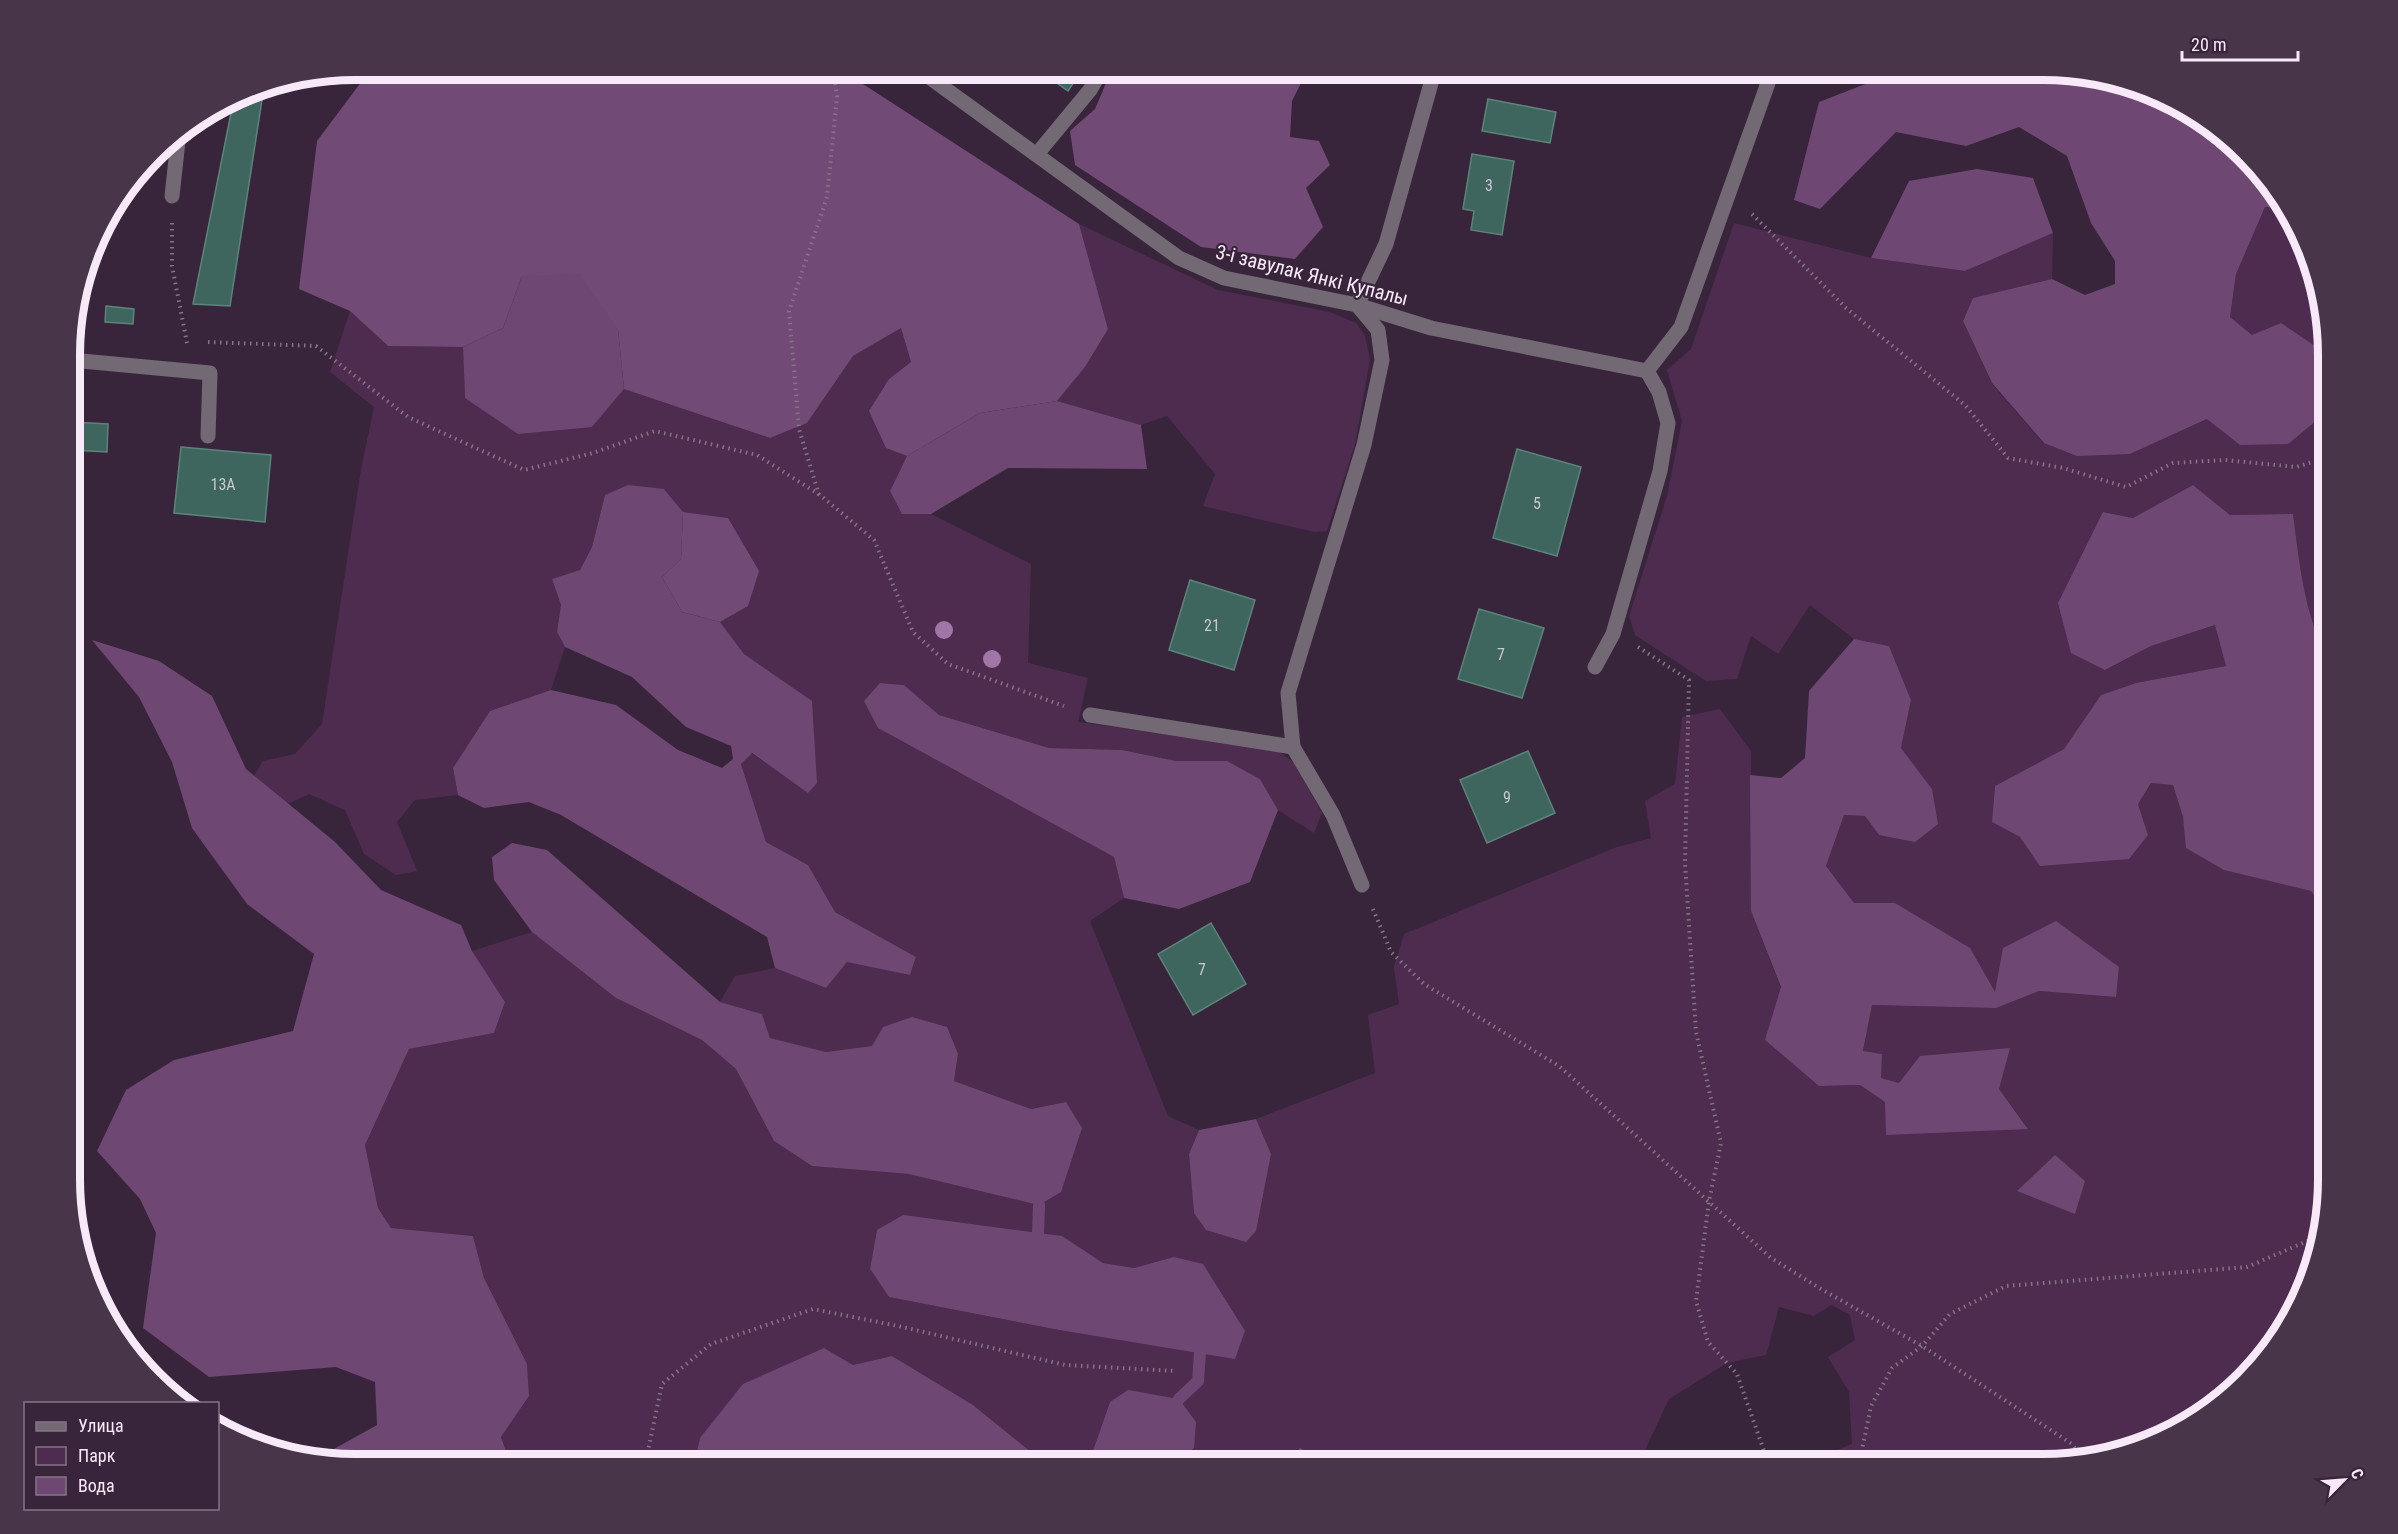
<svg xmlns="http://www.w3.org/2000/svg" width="2398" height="1534" viewBox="0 0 2398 1534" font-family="'Roboto Condensed',sans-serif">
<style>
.green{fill:#4d2c50;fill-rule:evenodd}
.forest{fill:#724a76}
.water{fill:#6f4773}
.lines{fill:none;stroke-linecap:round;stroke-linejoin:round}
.stream{stroke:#6f4773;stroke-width:12}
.building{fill:#3e665e;stroke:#5b847b;stroke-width:1.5}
.path{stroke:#857487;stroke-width:4;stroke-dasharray:1.5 4.5;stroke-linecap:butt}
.minor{stroke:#736974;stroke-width:15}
.tree{fill:#a175a5}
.labels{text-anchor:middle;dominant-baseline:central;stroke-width:4.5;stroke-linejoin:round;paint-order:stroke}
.number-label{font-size:16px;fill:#c9c8d2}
.street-label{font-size:20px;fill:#f7e9f8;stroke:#39253b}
.rim{fill:none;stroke:#f7e9f8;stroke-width:8}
</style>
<rect width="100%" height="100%" fill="#39253b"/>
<g class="green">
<path d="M2150 94 2189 111 2160 107Z"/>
<path d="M2265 207 2287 208 2291 212 2328 336V655C2304 619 2299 557 2293 514L2230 515 2193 485 2133 518 2104 512 2106 670 2151 646 2216 625 2226 666 2136 683 2101 695 2064 749 1995 786 1992 822 2020 837 2148 835 2138 804 2151 783 2173 785 2183 817 2187 848 2225 870 2311 891 2328 915V1198L2314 1271 2281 1338 2186 1427 2062 1464H1803L1852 1444 1849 1392 1828 1357 1855 1340 1850 1315 1831 1305 1814 1316 1779 1307 1766 1355 1727 1363 1669 1399 1638 1465H1330L1329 1462 1300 1449 1280 1465H1175L1194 1448 1110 1402 1088 1465H1047L973 1405 892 1356 853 1365 824 1348 700 1438 694 1465H511L501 1437 529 1396 527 1364 484 1278 473 1236 391 1228 378 1208 365 1145 409 1049 494 1033 505 1002 472 951 532 932 616 998 702 1040 736 1069 774 1141 812 1166 909 1174 1066 1102 1031 1109 954 1081 958 1054 872 1046 826 1052 770 1038 762 1014 720 1002 735 976 775 968 826 988 847 961 910 975 916 958 834 911 808 865 766 842 741 764 751 753 809 793 812 702 744 654 720 622 748 606 728 518 683 512 664 489 605 495 592 547 580 570 552 579 561 605 557 632 565 647 551 690 490 711 453 768 458 795 415 800 397 822 417 871 396 875 364 854 345 810 309 794 279 808 248 785 263 761 295 754 322 724 361 469 374 407 330 372 350 311 388 346 463 347 465 398 592 427 624 389 770 438 807 423 853 356 901 328 911 362 889 379 886 448 907 456 890 491 903 514H931L1031 564 1028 663 1088 678 1078 722 1277 750 1294 763 1322 813 1314 833 1278 810 1260 779 1227 761H1176L1122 750 1049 748 939 715 904 685 880 683 878 728 1114 857 1124 898 1090 921 1168 1116 1199 1130 1189 1154 1194 1212 1271 1154 1256 1119 1375 1073 1368 1015 1399 1004 1394 967 1404 934 1614 848 1651 838 1645 801 1675 784 1682 717 1720 709 1751 751V911L1819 1086 1860 1085 1885 1102 2028 1128 1999 1089 1899 1083 1881 1078 1882 1054 1863 1052 1872 1005 1995 1008 2039 991 2115 997 2119 967 1996 993 1895 903H1854L1826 866 1844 815 1865 816 1879 835 1932 789 1901 748 1911 700 1889 646 1854 639 1810 605 1778 654 1751 636 1737 679 1706 681 1635 635 1629 616 1667 496 1682 421 1667 370 1691 349 1734 223 1871 258 1965 271 2053 233 2052 279 1973 298 1963 321 1992 384 2043 443 2130 454 2208 419 2240 445 2252 335 2230 317 2236 274ZM877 1230 1061 1236 1103 1263 1134 1268 1174 1257 1235 1358 1059 1330 889 1297 870 1269Z"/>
<path d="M1079 224 1218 290 1330 312 1356 323 1365 336 1370 360 1355 444 1327 531 1314 532 1203 506 1215 474 1167 416 1141 425 1057 401 1085 367 1108 329Z"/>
</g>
<g class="forest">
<path d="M371 69H847L846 73 1079 224 1108 329 1085 367 1057 401 980 413 907 456 886 448 869 411 889 379 911 362 901 328 853 356 807 423 770 438 624 389 618 329 522 276 503 328 463 347 388 346 350 311 299 289 317 141Z"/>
<path d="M1112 69H1308L1292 101 1290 137 1319 141 1330 165 1306 188 1323 227 1295 259 1201 247 1075 165 1070 131 1095 109Z"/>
<path d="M683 512 728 518 759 571 748 606 720 622 682 612 662 577 681 559Z"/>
</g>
<g class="water">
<path d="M1904 69C1966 69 2098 60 2149 93 2153 96 2157 102 2160 107L2189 111 2202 117 2287 208 2265 207 2236 274 2230 317 2252 335 2281 323 2318 348 2322 416 2288 444 2240 445 2207 419 2130 454 2077 456 2044 443 1992 383 1963 321 1973 298 2052 279 2085 295 2115 284V261L2091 223 2067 156 2019 127 1966 146 1896 132 1820 209 1794 200 1819 102Z"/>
<path d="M1977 169 2033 178 2053 233 1965 271 1871 258 1909 181Z"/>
<path d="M579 274 618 329 624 389 592 427 518 434 465 398 463 347 503 328 522 276Z"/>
<path d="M1057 401 1141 425 1147 469 1008 468 931 514H902L890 491 907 456 980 413Z"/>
<path d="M628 485 664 489 683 512 681 559 662 577 682 612 720 622 744 654 812 701 817 783 808 793 752 753 741 764 766 842 808 865 835 912 916 957 910 975 847 962 826 988 775 968 767 937 561 815 529 802 484 808 458 795 453 768 490 711 551 690 616 705 678 750 722 768 733 759 731 746 686 727 632 677 565 647 557 632 561 605 552 579 580 570 592 547 605 495Z"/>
<path d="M2193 485 2230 515 2293 514C2299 557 2304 619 2328 655V915L2311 891 2224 870 2186 848 2183 817 2173 785 2151 783 2138 804 2148 835 2129 859 2040 866 2020 837 1992 822 1995 786 2064 749 2101 695 2136 683 2226 666 2215 625 2151 646 2105 670 2071 653 2058 603 2103 512 2133 518Z"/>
<path d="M1854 639 1889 646 1911 700 1901 748 1932 789 1938 824 1915 842 1879 835 1865 816 1844 815 1826 866 1854 903H1895L1970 948 1995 992 2003 948 2056 921 2119 967 2116 997 2039 991 1996 1008 1872 1005 1863 1051 1882 1054 1881 1078 1899 1083 1920 1056 2010 1048 1999 1089 2028 1129 1886 1135 1885 1102 1860 1085 1819 1086 1765 1040 1781 987 1751 911 1750 775 1781 778 1805 758 1809 691Z"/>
<path d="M92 640 159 661 212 696 246 769 335 842 381 890 461 925 472 951 505 1002 494 1033 409 1049 365 1145 378 1208 391 1228 473 1236 484 1278 527 1364 529 1396 501 1437 511 1465H354L314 1460 377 1425 375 1382 336 1367 209 1377 143 1328 156 1233 140 1199 97 1151 126 1090 174 1060 293 1031 314 954 247 904 192 828 172 762 139 697Z"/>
<path d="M880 683 904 685 939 715 1049 748 1122 750 1176 761H1227L1260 779 1278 810 1250 882 1179 909 1124 898 1114 857 878 728 864 701Z"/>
<path d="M512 843 547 850 720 1002 762 1014 770 1038 826 1052 872 1046 883 1027 912 1017 947 1027 958 1054 954 1081 1031 1109 1066 1102 1082 1128 1061 1192 1039 1205 909 1174 812 1166 774 1141 736 1069 702 1040 616 998 532 932 494 880 492 857Z"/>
<path d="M1256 1119 1271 1154 1256 1231 1246 1242 1206 1230 1194 1213 1189 1154 1199 1130Z"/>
<path d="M2055 1155 2085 1181 2075 1214 2017 1191Z"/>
<path d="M903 1215 1062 1236 1103 1263 1134 1268 1174 1257 1203 1264 1245 1331 1235 1359 1059 1330 889 1297 870 1269 877 1230Z"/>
<path d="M824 1348 853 1365 892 1356 973 1405 1047 1465H694L700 1438 743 1384Z"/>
<path d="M1128 1390 1179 1399 1196 1422 1194 1448 1175 1465H1088L1110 1402Z"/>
<path d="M1300 1448 1329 1462 1330 1465H1280Z"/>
</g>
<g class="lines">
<g class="stream">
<path d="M1038 1233 1039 1205"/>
<path d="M1179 1399 1198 1381 1200 1353"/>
</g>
</g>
<g class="building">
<path d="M1037 69H1083L1068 91Z"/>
<path d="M264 87 230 306 193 304 234 98 246 91Z"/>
<path d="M1488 99 1556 112 1550 143 1482 131Z"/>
<path d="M1472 154 1514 161 1502 235 1471 230 1474 211 1463 209Z"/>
<path d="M106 306 134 309 133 324 105 322Z"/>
<path d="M72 422 108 424 107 452 71 450Z"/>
<path d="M181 447 271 455 265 522 174 513Z"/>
<path d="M1517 449 1581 467 1557 556 1493 538Z"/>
<path d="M1190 580 1255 600 1234 670 1169 650Z"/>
<path d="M1479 609 1544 628 1522 698 1458 679Z"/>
<path d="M1528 751 1555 813 1487 843 1460 780Z"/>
<path d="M1211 923 1246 984 1193 1015 1158 954Z"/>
</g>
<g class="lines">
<g class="path">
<path d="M1752 214 1846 308 1965 405 2008 458 2063 468 2126 487 2173 463 2225 460 2296 467 2328 457"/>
<path d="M172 223V266L187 343"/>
<path d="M208 342 316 346 408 417 524 470 593 453 655 431 757 455 820 495 874 540 913 632 948 664 1064 706"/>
<path d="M819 495 799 429 789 311 827 197 837 97 833 69"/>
<path d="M1638 647 1689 680 1685 863 1696 1032 1721 1143 1709 1201 1696 1301 1708 1342 1737 1374 1769 1465"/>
<path d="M1373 909 1391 952 1424 984 1559 1066 1771 1258 1821 1289 1922 1346 2072 1444 2081 1458"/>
<path d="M1859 1464 1871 1406 1892 1368 1922 1346 1950 1314 2006 1286 2247 1267 2310 1240 2325 1214"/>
<path d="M645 1465 662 1384 711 1344 813 1309 898 1326 1065 1365 1175 1371"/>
</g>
<g class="minor">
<path d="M918 69 1179 258 1224 278 1357 305 1431 328 1647 371"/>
<path d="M1037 154 1090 90 1102 69"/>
<path d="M172 196 179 132"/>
<path d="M71 360 210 373 208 436"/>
<path d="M1595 667 1613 634 1660 471 1668 423 1659 392 1647 371 1681 327 1773 69"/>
<path d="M1090 715 1293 747"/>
<path d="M1362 885 1333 815 1293 747 1288 693 1364 445 1382 360 1378 330 1357 305 1386 244 1435 69"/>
</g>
</g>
<g class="tree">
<circle cx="944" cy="630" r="9"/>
<circle cx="992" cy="659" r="9"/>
</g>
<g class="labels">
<g class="number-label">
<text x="1489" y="185">3</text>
<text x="223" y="484">13А</text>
<text x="1537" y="503">5</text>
<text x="1212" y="625">21</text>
<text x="1501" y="654">7</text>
<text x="1507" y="797">9</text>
<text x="1202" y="969">7</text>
</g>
<g class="street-label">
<text transform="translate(1312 275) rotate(14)">3-і завулак Янкі Купалы</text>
</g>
</g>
<path d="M0 0H2398V1534H0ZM355 80H2043A275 275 0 0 1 2318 355V1179A275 275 0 0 1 2043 1454H355A275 275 0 0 1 80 1179V355A275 275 0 0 1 355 80Z" fill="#48354a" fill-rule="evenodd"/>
<path class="rim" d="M355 80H2043A275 275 0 0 1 2318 355V1179A275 275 0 0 1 2043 1454H355A275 275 0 0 1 80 1179V355A275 275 0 0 1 355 80Z"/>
<rect x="24" y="1402" width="195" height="108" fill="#39253b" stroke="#857387" stroke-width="1.5"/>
<rect x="36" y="1422" width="30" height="9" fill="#736974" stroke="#857387" stroke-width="1.5"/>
<text x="78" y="1432" font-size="18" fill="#f7e9f8">Улица</text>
<rect x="36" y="1447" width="30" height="18" fill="#4d2c50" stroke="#857387" stroke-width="1.5"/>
<text x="78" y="1462" font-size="18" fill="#f7e9f8">Парк</text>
<rect x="36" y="1477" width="30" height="18" fill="#6f4773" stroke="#857387" stroke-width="1.5"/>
<text x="78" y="1492" font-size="18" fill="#f7e9f8">Вода</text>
<g transform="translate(2344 1480) rotate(65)" stroke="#39253b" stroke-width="4.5" paint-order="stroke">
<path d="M0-4.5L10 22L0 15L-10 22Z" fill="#f7e9f8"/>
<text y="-9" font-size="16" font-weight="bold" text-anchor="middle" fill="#f7e9f8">С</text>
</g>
<path d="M2182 51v9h116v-9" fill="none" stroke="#f7e9f8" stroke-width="3"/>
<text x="2191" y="51" font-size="18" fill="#f7e9f8" stroke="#39253b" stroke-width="4.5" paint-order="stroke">20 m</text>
</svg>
